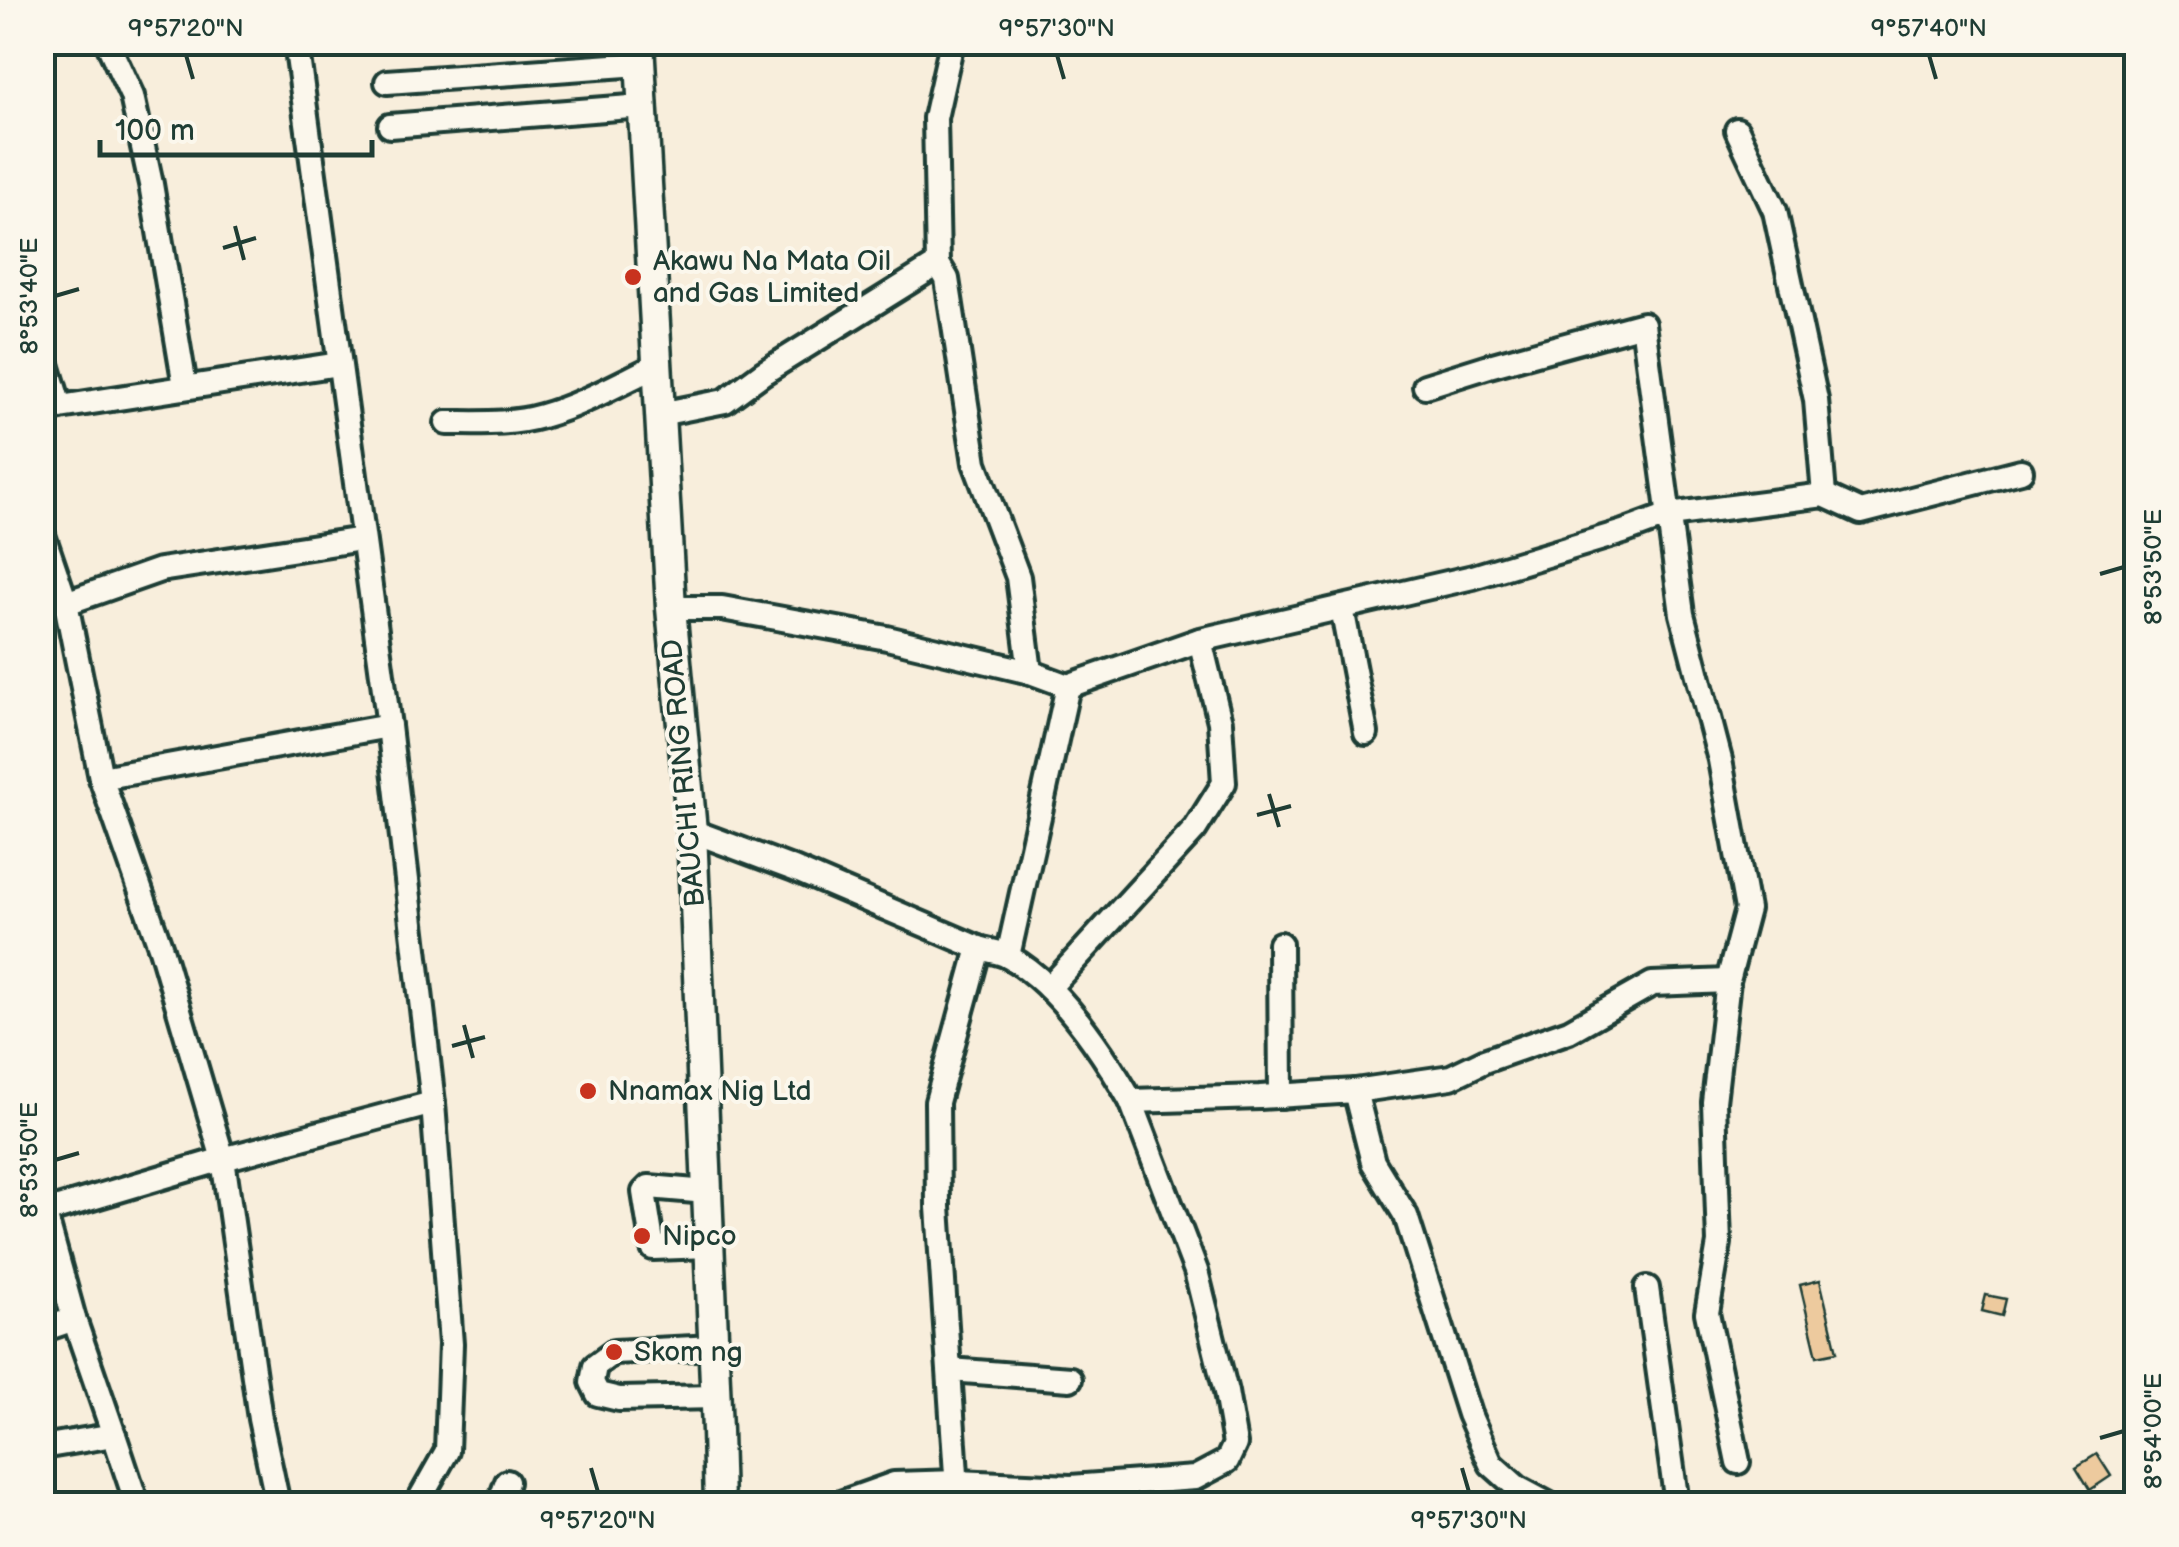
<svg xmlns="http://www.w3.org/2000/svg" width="2179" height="1547" viewBox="0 0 2179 1547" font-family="'Balsamiq Sans',sans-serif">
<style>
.building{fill:#edca9e;stroke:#1f3d34;stroke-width:2.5}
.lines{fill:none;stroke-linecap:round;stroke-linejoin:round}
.minor-casing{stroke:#1f3d34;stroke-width:30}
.major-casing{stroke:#1f3d34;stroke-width:35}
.minor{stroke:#fbf7ec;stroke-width:22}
.major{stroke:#fbf7ec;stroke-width:28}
.ticks{fill:none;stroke:#1f3d34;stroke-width:4}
.poi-dot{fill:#c8321e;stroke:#fbf7ec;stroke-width:4}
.labels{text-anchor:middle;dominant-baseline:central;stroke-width:8;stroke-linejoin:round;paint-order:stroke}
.poi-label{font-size:28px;fill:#1f3d34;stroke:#fbf7ec;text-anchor:start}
.street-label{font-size:28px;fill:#1f3d34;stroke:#fbf7ec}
.neatline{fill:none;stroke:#1f3d34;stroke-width:4}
.ticks-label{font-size:25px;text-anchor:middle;fill:#1f3d34}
</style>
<rect width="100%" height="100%" fill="#f8eedc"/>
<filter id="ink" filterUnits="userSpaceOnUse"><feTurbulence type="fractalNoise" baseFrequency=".01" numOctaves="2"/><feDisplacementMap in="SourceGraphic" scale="20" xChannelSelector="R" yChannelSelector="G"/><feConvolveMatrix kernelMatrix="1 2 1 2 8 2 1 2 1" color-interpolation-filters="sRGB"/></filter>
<g filter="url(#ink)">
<g class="building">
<path d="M1820 1280 1837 1352 1817 1356 1800 1285Z"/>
<path d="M1986 1295 2006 1299 2002 1316 1982 1311Z"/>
<path d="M2097 1454 2111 1476 2090 1490 2076 1467Z"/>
</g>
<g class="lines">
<defs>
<g id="minor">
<path d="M107 42 132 96 151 184 185 386"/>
<path d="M296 42 389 726 433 1103 451 1344 447 1451 417 1504"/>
<path d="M387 82 640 64"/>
<path d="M390 126 643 106"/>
<path d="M1737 130 1775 211 1816 400 1824 495"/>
<path d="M938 264 947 279 975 463 1018 577 1030 672"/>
<path d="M42 348 60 407"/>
<path d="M1425 386 1489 366 1643 324 1682 614 1720 760 1747 909 1728 981 1714 1102 1719 1243 1707 1313 1738 1462"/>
<path d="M42 412 60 407 339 364"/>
<path d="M660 414 725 401 763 373 938 264 935 118 952 42"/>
<path d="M447 423C479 423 511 425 542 416 582 405 620 383 658 365"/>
<path d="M42 532 66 603 101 778 161 949 223 1159 260 1419 278 1504"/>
<path d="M66 603 160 570 362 539"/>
<path d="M671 608H722L887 638 1030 672 1068 686 1200 640 1473 577 1623 532 1669 515 1824 495 1861 512 2021 471"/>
<path d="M1342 608 1366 733"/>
<path d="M101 778 389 726"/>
<path d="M692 831 794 869 979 948C989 951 1001 952 1009 957 1059 985 1103 1052 1131 1101L1260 1097 1355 1091 1451 1077 1484 1061 1569 1031 1652 984 1728 981"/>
<path d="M1280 944 1281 1096"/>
<path d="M1008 956 1068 686"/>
<path d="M1049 988 1195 829 1224 783 1220 722 1200 640"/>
<path d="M1355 1091 1373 1162 1406 1216 1469 1414 1491 1464 1518 1488 1548 1504"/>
<path d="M707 1192 649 1187 644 1192 653 1248 709 1246"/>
<path d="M42 1203 74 1319 114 1435"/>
<path d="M45 1212 223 1159 433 1103"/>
<path d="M1647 1288 1677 1504"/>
<path d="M42 1330 74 1319"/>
<path d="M714 1347 614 1352 595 1366 592 1382 598 1394 619 1399 716 1397"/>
<path d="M950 1370 1070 1379"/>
<path d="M42 1447 114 1435 137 1504"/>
<path d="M499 1504 507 1482"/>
<path d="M838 1504 894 1484 958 1482 1071 1487 1195 1478 1227 1461 1235 1444 1226 1392 1196 1271 1131 1101"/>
<path d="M958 1504 938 1207 937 1102 979 948"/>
</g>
<path id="major" d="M639 42 671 608 692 831 717 1431 719 1504"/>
</defs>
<use href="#minor" class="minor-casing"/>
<use href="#major" class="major-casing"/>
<use href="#minor" class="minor"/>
<use href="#major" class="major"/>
</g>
</g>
<path class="ticks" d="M186 55 193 79M1057 55 1064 79M1929 55 1936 79M235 226 244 260M223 248 256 238M55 296 79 289M2100 574 2124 567M1269 794 1279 827M1257 815 1291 806M464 1025 473 1058M452 1046 485 1037M55 1160 79 1153M2100 1438 2124 1431M591 1468 598 1492M1462 1468 1469 1492"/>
<g class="poi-dot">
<circle cx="633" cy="277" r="10"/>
<circle cx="588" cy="1091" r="10"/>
<circle cx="642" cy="1236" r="10"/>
<circle cx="614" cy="1352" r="10"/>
</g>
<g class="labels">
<g class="poi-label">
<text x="653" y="261">Akawu Na Mata Oil<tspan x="653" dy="32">and Gas Limited</tspan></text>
<text x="608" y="1091">Nnamax Nig Ltd</text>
<text x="662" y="1236">Nipco</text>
<text x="634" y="1352">Skom ng</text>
</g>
<g class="street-label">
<text transform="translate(684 773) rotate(-95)">BAUCHI RING ROAD</text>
</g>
</g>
<rect width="2179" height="1547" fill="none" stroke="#fbf7ec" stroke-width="110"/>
<path d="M100 140v15h272v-15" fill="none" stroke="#1f3d34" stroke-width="5"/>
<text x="115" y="140" font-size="30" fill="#1f3d34" stroke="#fbf7ec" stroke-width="8" paint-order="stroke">100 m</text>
<rect x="55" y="55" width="2069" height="1437" class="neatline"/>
<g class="ticks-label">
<text x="186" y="36">9°57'20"N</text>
<text x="1057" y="36">9°57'30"N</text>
<text x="1929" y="36">9°57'40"N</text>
<text transform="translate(28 296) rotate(-90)" y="9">8°53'40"E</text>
<text transform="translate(2152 567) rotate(-90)" y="9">8°53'50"E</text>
<text transform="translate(28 1160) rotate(-90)" y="9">8°53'50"E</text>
<text transform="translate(2152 1431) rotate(-90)" y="9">8°54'00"E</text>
<text x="598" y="1528">9°57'20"N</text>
<text x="1469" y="1528">9°57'30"N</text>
</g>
</svg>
